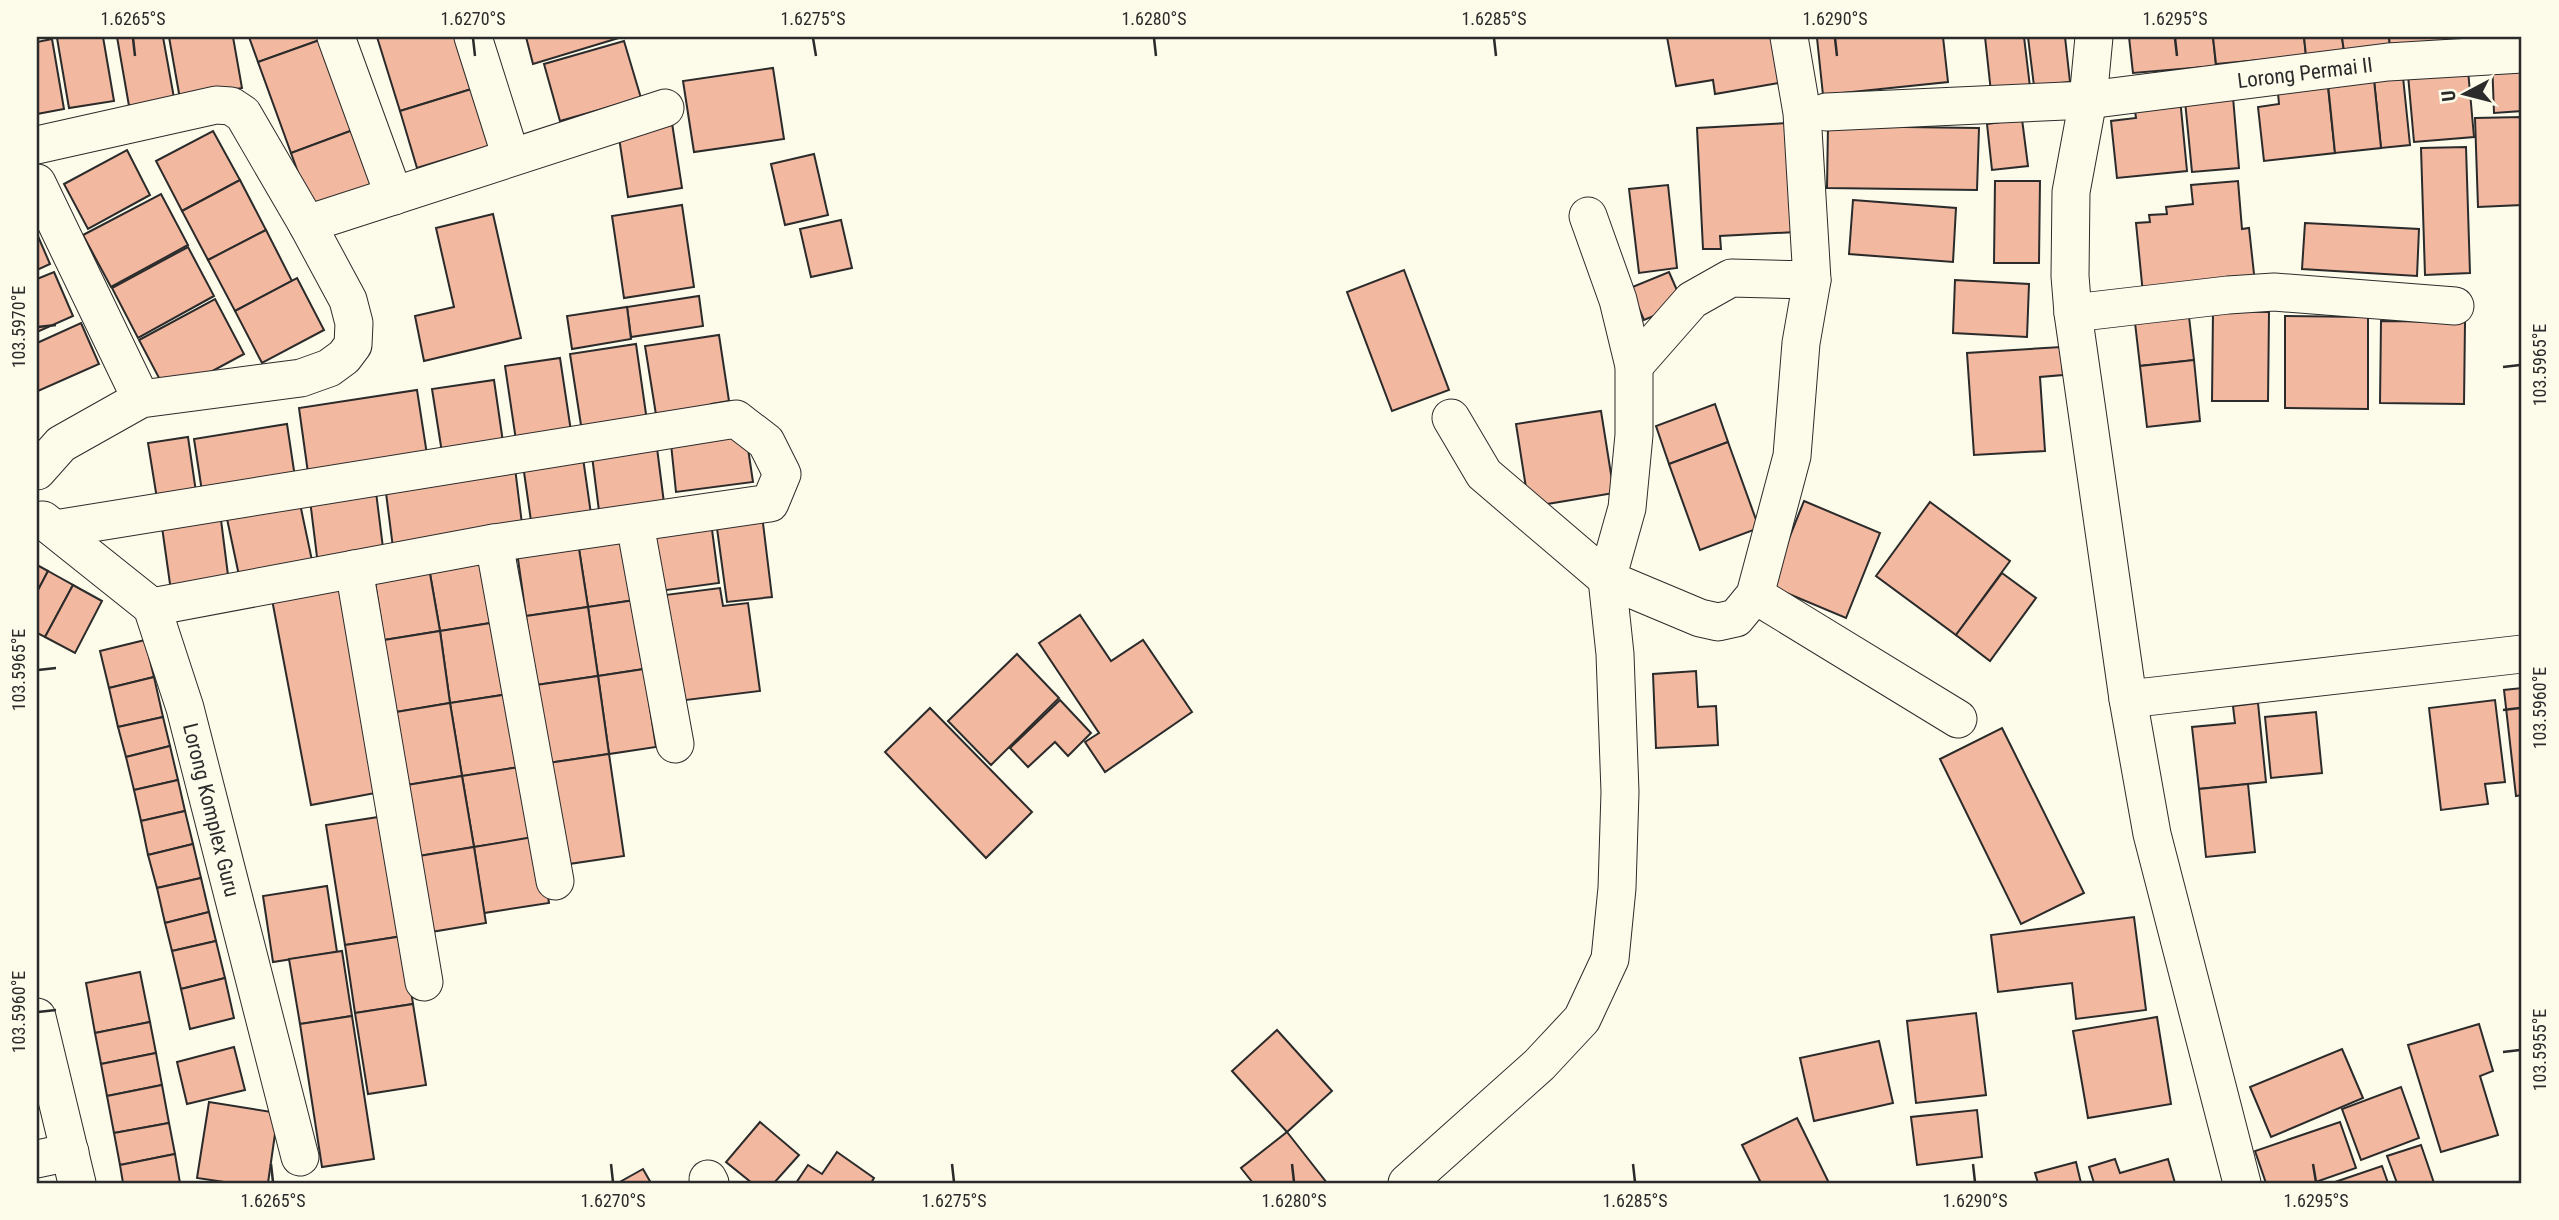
<svg xmlns="http://www.w3.org/2000/svg" width="2559" height="1220" viewBox="0 0 2559 1220" font-family="'Roboto Condensed',sans-serif">
<style>
.building{fill:#f2b8a0;stroke:#2b2b2b;stroke-width:2}
.lines{fill:none;stroke-linecap:round;stroke-linejoin:round}
.minor-casing{stroke:#2b2b2b;stroke-width:39}
.minor{stroke:#fdfbea;stroke-width:37}
.ticks{fill:none;stroke:#2b2b2b;stroke-width:2.5}
.labels{text-anchor:middle;dominant-baseline:central;stroke-width:5;stroke-linejoin:round;paint-order:stroke}
.street-label{font-size:21px;fill:#2b2b2b;stroke:#fdfbea}
.neatline{fill:none;stroke:#2b2b2b;stroke-width:2.5}
.ticks-label{font-size:18px;text-anchor:middle;fill:#2b2b2b}
</style>
<rect width="100%" height="100%" fill="#fdfbea"/>
<g class="building">
<path d="M103 37 114 101 69 108 57 38Z"/>
<path d="M117 37H163L174 98 129 106Z"/>
<path d="M169 37H233L242 88 180 99Z"/>
<path d="M249 37H328L258 62Z"/>
<path d="M328 37 361 127 291 153 258 62Z"/>
<path d="M377 37H462L478 87 400 111Z"/>
<path d="M526 37H622L533 64Z"/>
<path d="M1667 37H1782L1790 81 1715 94 1713 80 1676 86Z"/>
<path d="M1830 37H1943L1948 82 1823 95 1817 38Z"/>
<path d="M1985 37H2024L2030 87 1991 92Z"/>
<path d="M2028 37H2065L2070 82 2034 86Z"/>
<path d="M2129 37H2213L2216 66 2133 73Z"/>
<path d="M2213 37H2304L2306 56 2216 64Z"/>
<path d="M2304 37H2342L2344 52 2306 56Z"/>
<path d="M2342 37H2389L2390 47 2344 52Z"/>
<path d="M2389 37H2481V39L2390 47Z"/>
<path d="M52 39 64 109 37 114V42Z"/>
<path d="M624 41 641 98 560 121 544 64Z"/>
<path d="M2522 59V111L2494 113 2492 60Z"/>
<path d="M773 68 784 139 694 152 683 81Z"/>
<path d="M2468 70 2474 137 2414 142 2408 75Z"/>
<path d="M2403 77 2410 145 2381 148 2374 80Z"/>
<path d="M2327 78 2335 153 2264 161 2258 107 2279 104 2277 83Z"/>
<path d="M2374 80 2381 148 2335 153 2328 84Z"/>
<path d="M478 87 495 144 417 168 400 111Z"/>
<path d="M2233 97 2239 168 2192 172 2185 101Z"/>
<path d="M2180 98 2187 171 2117 178 2111 121 2136 118 2134 103Z"/>
<path d="M2522 117V205L2478 207 2475 118Z"/>
<path d="M2022 119 2028 166 1992 170 1987 124Z"/>
<path d="M672 123 682 188 628 197 618 131Z"/>
<path d="M1789 123 1796 232 1720 236 1721 249H1703L1697 128Z"/>
<path d="M1828 126 1979 128 1977 190 1827 188Z"/>
<path d="M361 127 382 186 312 211 291 153Z"/>
<path d="M213 131 240 180 182 211 156 161Z"/>
<path d="M2466 147 2470 273 2425 275 2421 148Z"/>
<path d="M127 150 150 195 88 229 64 184Z"/>
<path d="M814 154 828 215 785 225 771 164Z"/>
<path d="M240 180 266 230 208 260 182 211Z"/>
<path d="M1995 181H2040L2039 263H1994Z"/>
<path d="M2238 181 2242 229 2249 228 2255 283 2143 294 2136 223 2150 222 2149 215 2167 214 2166 207 2193 204 2191 185Z"/>
<path d="M1668 185 1677 268 1639 273 1629 189Z"/>
<path d="M161 194 188 245 111 287 83 235Z"/>
<path d="M1853 200 1956 208 1953 262 1849 254Z"/>
<path d="M682 205 694 287 624 298 612 216Z"/>
<path d="M493 214 521 338 424 361 415 316 454 307 436 228Z"/>
<path d="M841 220 852 268 811 277 800 229Z"/>
<path d="M2305 223 2419 229 2417 276 2302 269Z"/>
<path d="M266 230 292 281 235 311 208 260Z"/>
<path d="M37 234 50 264 37 270Z"/>
<path d="M188 247 214 296 138 338 112 288Z"/>
<path d="M1404 270 1449 390 1392 411 1347 292Z"/>
<path d="M54 272 73 316 37 332V279Z"/>
<path d="M1669 272 1683 304 1644 320 1630 288Z"/>
<path d="M297 278 324 330 262 363 235 311Z"/>
<path d="M1955 280 2029 284 2027 337 1953 333Z"/>
<path d="M699 296 703 326 631 337 627 307Z"/>
<path d="M215 299 244 354 168 395 139 340Z"/>
<path d="M627 307 631 339 572 349 567 316Z"/>
<path d="M2188 308 2194 360 2140 366 2134 314Z"/>
<path d="M2213 311 2269 312 2268 401H2212Z"/>
<path d="M2285 316 2368 317V409L2285 408Z"/>
<path d="M2381 321 2465 322 2464 404 2380 403Z"/>
<path d="M81 323 99 364 38 391 37 343Z"/>
<path d="M719 335 729 401 711 404 714 418 658 427 645 346Z"/>
<path d="M636 344 648 428 583 438 570 354Z"/>
<path d="M2061 347 2063 375 2040 377 2045 451 1974 455 1967 353Z"/>
<path d="M560 358 572 438 517 447 505 366Z"/>
<path d="M2194 360 2200 421 2147 427 2140 366Z"/>
<path d="M494 380 504 449 443 459 432 389Z"/>
<path d="M417 390 428 461 309 480 299 408Z"/>
<path d="M1715 404 1728 442 1669 464 1656 426Z"/>
<path d="M1601 411 1614 493 1529 507 1516 424Z"/>
<path d="M287 424 296 484 203 498 194 439Z"/>
<path d="M746 435 753 482 676 492 671 444Z"/>
<path d="M188 437 197 499 158 505 148 443Z"/>
<path d="M1728 442 1759 528 1700 550 1669 464Z"/>
<path d="M657 448 664 503 599 511 592 456Z"/>
<path d="M583 458 591 514 531 521 523 465Z"/>
<path d="M515 468 523 532 393 548 385 485Z"/>
<path d="M376 492 384 556 318 565 310 500Z"/>
<path d="M299 499 314 570 241 585 226 514Z"/>
<path d="M1804 501 1880 533 1846 618 1770 586Z"/>
<path d="M1930 502 2010 561 1956 635 1876 576Z"/>
<path d="M220 512 229 583 171 591 161 520Z"/>
<path d="M762 515 772 597 727 602 716 521Z"/>
<path d="M711 522 719 583 652 592 644 530Z"/>
<path d="M625 529 635 600 588 607 577 536Z"/>
<path d="M577 536 588 607 526 616 516 545Z"/>
<path d="M487 558 497 622 440 631 429 568Z"/>
<path d="M37 565 48 571 37 592Z"/>
<path d="M429 568 440 631 384 640 374 576Z"/>
<path d="M48 571 73 585 45 637 37 633V592Z"/>
<path d="M2002 573 2036 598 1990 661 1956 635Z"/>
<path d="M345 575 386 791 311 805 270 589Z"/>
<path d="M73 585 102 601 75 653 45 637Z"/>
<path d="M720 588 723 606 748 603 760 691 678 701 665 595Z"/>
<path d="M635 600 644 669 598 676 588 607Z"/>
<path d="M588 607 598 676 536 685 526 616Z"/>
<path d="M1080 615 1111 661 1143 640 1192 712 1105 772 1085 742 1099 733 1039 643Z"/>
<path d="M497 622 509 694 450 703 440 631Z"/>
<path d="M440 631 450 703 396 712 384 640Z"/>
<path d="M145 640 154 677 109 688 100 651Z"/>
<path d="M1017 654 1059 698 991 765 948 721Z"/>
<path d="M644 669 656 747 609 754 598 676Z"/>
<path d="M1696 671 1698 707 1716 706 1718 745 1656 748 1653 674Z"/>
<path d="M598 676 609 754 548 763 536 685Z"/>
<path d="M154 677 163 717 118 727 109 688Z"/>
<path d="M2522 688V795L2516 796 2504 690Z"/>
<path d="M509 694 520 767 462 776 450 703Z"/>
<path d="M1060 700 1091 733 1068 756 1055 742 1028 767 1010 748Z"/>
<path d="M2495 700 2505 782 2485 784 2488 804 2441 810 2429 708Z"/>
<path d="M450 703 462 776 407 785 396 712Z"/>
<path d="M2258 703 2266 782 2199 789 2192 727 2235 723 2233 706Z"/>
<path d="M930 708 1032 812 986 858 885 752Z"/>
<path d="M2316 712 2322 773 2271 778 2265 717Z"/>
<path d="M163 717 170 746 126 757 118 727Z"/>
<path d="M2002 728 2084 893 2021 924 1940 759Z"/>
<path d="M170 746 178 780 134 790 126 757Z"/>
<path d="M609 754 624 856 562 865 548 763Z"/>
<path d="M520 767 532 838 474 847 462 776Z"/>
<path d="M462 776 474 847 419 856 407 785Z"/>
<path d="M178 780 185 811 141 821 134 790Z"/>
<path d="M2248 784 2255 852 2206 857 2199 789Z"/>
<path d="M185 811 193 844 148 855 141 821Z"/>
<path d="M385 816 403 936 345 945 326 825Z"/>
<path d="M539 836 549 903 484 913 474 847Z"/>
<path d="M193 844 201 878 157 888 148 855Z"/>
<path d="M474 847 486 923 431 932 419 856Z"/>
<path d="M201 878 209 912 165 923 157 888Z"/>
<path d="M327 886 337 952 273 962 263 896Z"/>
<path d="M209 912 216 941 172 951 165 923Z"/>
<path d="M2134 917 2146 1010 2076 1019 2072 983 1998 992 1991 935Z"/>
<path d="M403 936 413 1004 355 1013 345 945Z"/>
<path d="M216 941 225 978 181 989 172 951Z"/>
<path d="M342 951 352 1016 300 1024 289 959Z"/>
<path d="M140 972 150 1022 95 1033 86 983Z"/>
<path d="M225 978 234 1018 190 1029 181 989Z"/>
<path d="M413 1004 426 1085 368 1094 355 1013Z"/>
<path d="M1976 1013 1986 1095 1916 1103 1907 1021Z"/>
<path d="M352 1016 374 1159 322 1167 300 1024Z"/>
<path d="M2157 1017 2171 1104 2088 1118 2073 1031Z"/>
<path d="M150 1022 156 1053 101 1064 95 1033Z"/>
<path d="M2479 1024 2493 1071 2480 1076 2498 1135 2441 1152 2408 1045Z"/>
<path d="M1277 1030 1332 1091 1287 1132 1232 1071Z"/>
<path d="M1879 1041 1893 1103 1814 1121 1800 1058Z"/>
<path d="M234 1047 245 1090 187 1104 177 1062Z"/>
<path d="M2342 1049 2363 1098 2271 1137 2250 1087Z"/>
<path d="M156 1053 162 1085 107 1096 101 1064Z"/>
<path d="M162 1085 169 1123 114 1133 107 1096Z"/>
<path d="M2401 1087 2419 1138 2361 1160 2342 1109Z"/>
<path d="M209 1102 278 1113 268 1183H231L197 1178Z"/>
<path d="M1977 1110 1982 1157 1917 1165 1911 1117Z"/>
<path d="M1797 1118 1829 1183H1761L1742 1145Z"/>
<path d="M760 1122 799 1155 774 1183H752L726 1162Z"/>
<path d="M2340 1122 2356 1168 2313 1183H2266L2255 1151Z"/>
<path d="M169 1123 175 1154 120 1165 114 1133Z"/>
<path d="M1287 1132 1327 1183H1253L1241 1168Z"/>
<path d="M2421 1145 2434 1183H2397L2387 1156Z"/>
<path d="M837 1152 874 1178 871 1183H796L808 1165 822 1174Z"/>
<path d="M175 1154 180 1183H123L120 1165Z"/>
<path d="M2115 1159 2120 1173 2168 1159 2175 1183H2094L2089 1167Z"/>
<path d="M2076 1162 2081 1183H2038L2035 1173Z"/>
<path d="M2382 1166 2388 1183H2332Z"/>
<path d="M643 1169 651 1183H618Z"/>
</g>
<g class="lines">
<defs>
<g id="minor">
<path d="M336 37 394 196"/>
<path d="M473 37 511 157"/>
<path d="M2094 37 2088 100 2071 192 2070 276 2073 313 2128 699 2152 834 2242 1183"/>
<path d="M1826 112 2088 100 2388 62 2522 54"/>
<path d="M37 145 216 105 231 106 243 114 307 224 348 300 354 323 353 345 344 357 329 368 301 378 141 399 61 444 37 471"/>
<path d="M37 183 141 399"/>
<path d="M307 224 665 108"/>
<path d="M2073 313 2228 295 2274 292 2455 306"/>
<path d="M1634 366 1692 300 1731 278 1812 280"/>
<path d="M1451 418 1484 474 1607 579 1700 618 1718 622 1736 618 1755 595 1792 456 1801 343 1812 280 1802 113 1789 37"/>
<path d="M43 520 152 607 185 708 300 1157"/>
<path d="M635 524 675 744"/>
<path d="M55 529 736 419 766 442 782 474 770 503 494 543 152 607"/>
<path d="M494 543 555 881"/>
<path d="M354 569 424 982"/>
<path d="M1755 595 1958 719"/>
<path d="M2128 699 2522 654"/>
<path d="M37 1017 77 1183"/>
<path d="M37 1159 70 1152"/>
<path d="M708 1179 710 1183"/>
<path d="M1407 1183 1539 1065 1582 1019 1610 959 1617 888 1620 792 1615 654 1607 579 1627 508 1634 435V366L1618 300 1588 216"/>
</g>
</defs>
<use href="#minor" class="minor-casing"/>
<use href="#minor" class="minor"/>
</g>
<path class="ticks" d="M133 38 135 56M473 38 475 56M813 38 816 56M1154 38 1156 56M1494 38 1496 56M1835 38 1837 56M2175 38 2177 56M38 327 56 325M2503 367 2520 365M38 670 56 668M2503 710 2520 708M38 1012 56 1010M2503 1052 2520 1050M271 1164 273 1182M611 1164 613 1182M952 1164 954 1182M1292 1164 1294 1182M1633 1164 1635 1182M1973 1164 1975 1182M2313 1164 2316 1182"/>
<g class="labels">
<g class="street-label">
<text transform="translate(2305 73) rotate(-7)">Lorong Permai II</text>
<text transform="translate(211 810) rotate(76)">Lorong Komplex Guru</text>
</g>
</g>
<rect width="2559" height="1220" fill="none" stroke="#fdfbea" stroke-width="77"/>
<g transform="translate(2465 94) rotate(263)" stroke="#fdfbea" stroke-width="5" paint-order="stroke">
<path d="M0-5L12 26L0 18L-12 26Z" fill="#2b2b2b"/>
<text y="-10" font-size="19" font-weight="bold" text-anchor="middle" fill="#2b2b2b">U</text>
</g>
<rect x="38" y="38" width="2482" height="1144" class="neatline"/>
<g class="ticks-label">
<text x="133" y="25">1.6265°S</text>
<text x="473" y="25">1.6270°S</text>
<text x="813" y="25">1.6275°S</text>
<text x="1154" y="25">1.6280°S</text>
<text x="1494" y="25">1.6285°S</text>
<text x="1835" y="25">1.6290°S</text>
<text x="2175" y="25">1.6295°S</text>
<text transform="translate(19 327) rotate(-90)" y="6">103.5970°E</text>
<text transform="translate(2540 365) rotate(-90)" y="6">103.5965°E</text>
<text transform="translate(19 670) rotate(-90)" y="6">103.5965°E</text>
<text transform="translate(2540 708) rotate(-90)" y="6">103.5960°E</text>
<text transform="translate(19 1012) rotate(-90)" y="6">103.5960°E</text>
<text transform="translate(2540 1050) rotate(-90)" y="6">103.5955°E</text>
<text x="273" y="1207">1.6265°S</text>
<text x="613" y="1207">1.6270°S</text>
<text x="954" y="1207">1.6275°S</text>
<text x="1294" y="1207">1.6280°S</text>
<text x="1635" y="1207">1.6285°S</text>
<text x="1975" y="1207">1.6290°S</text>
<text x="2316" y="1207">1.6295°S</text>
</g>
</svg>
